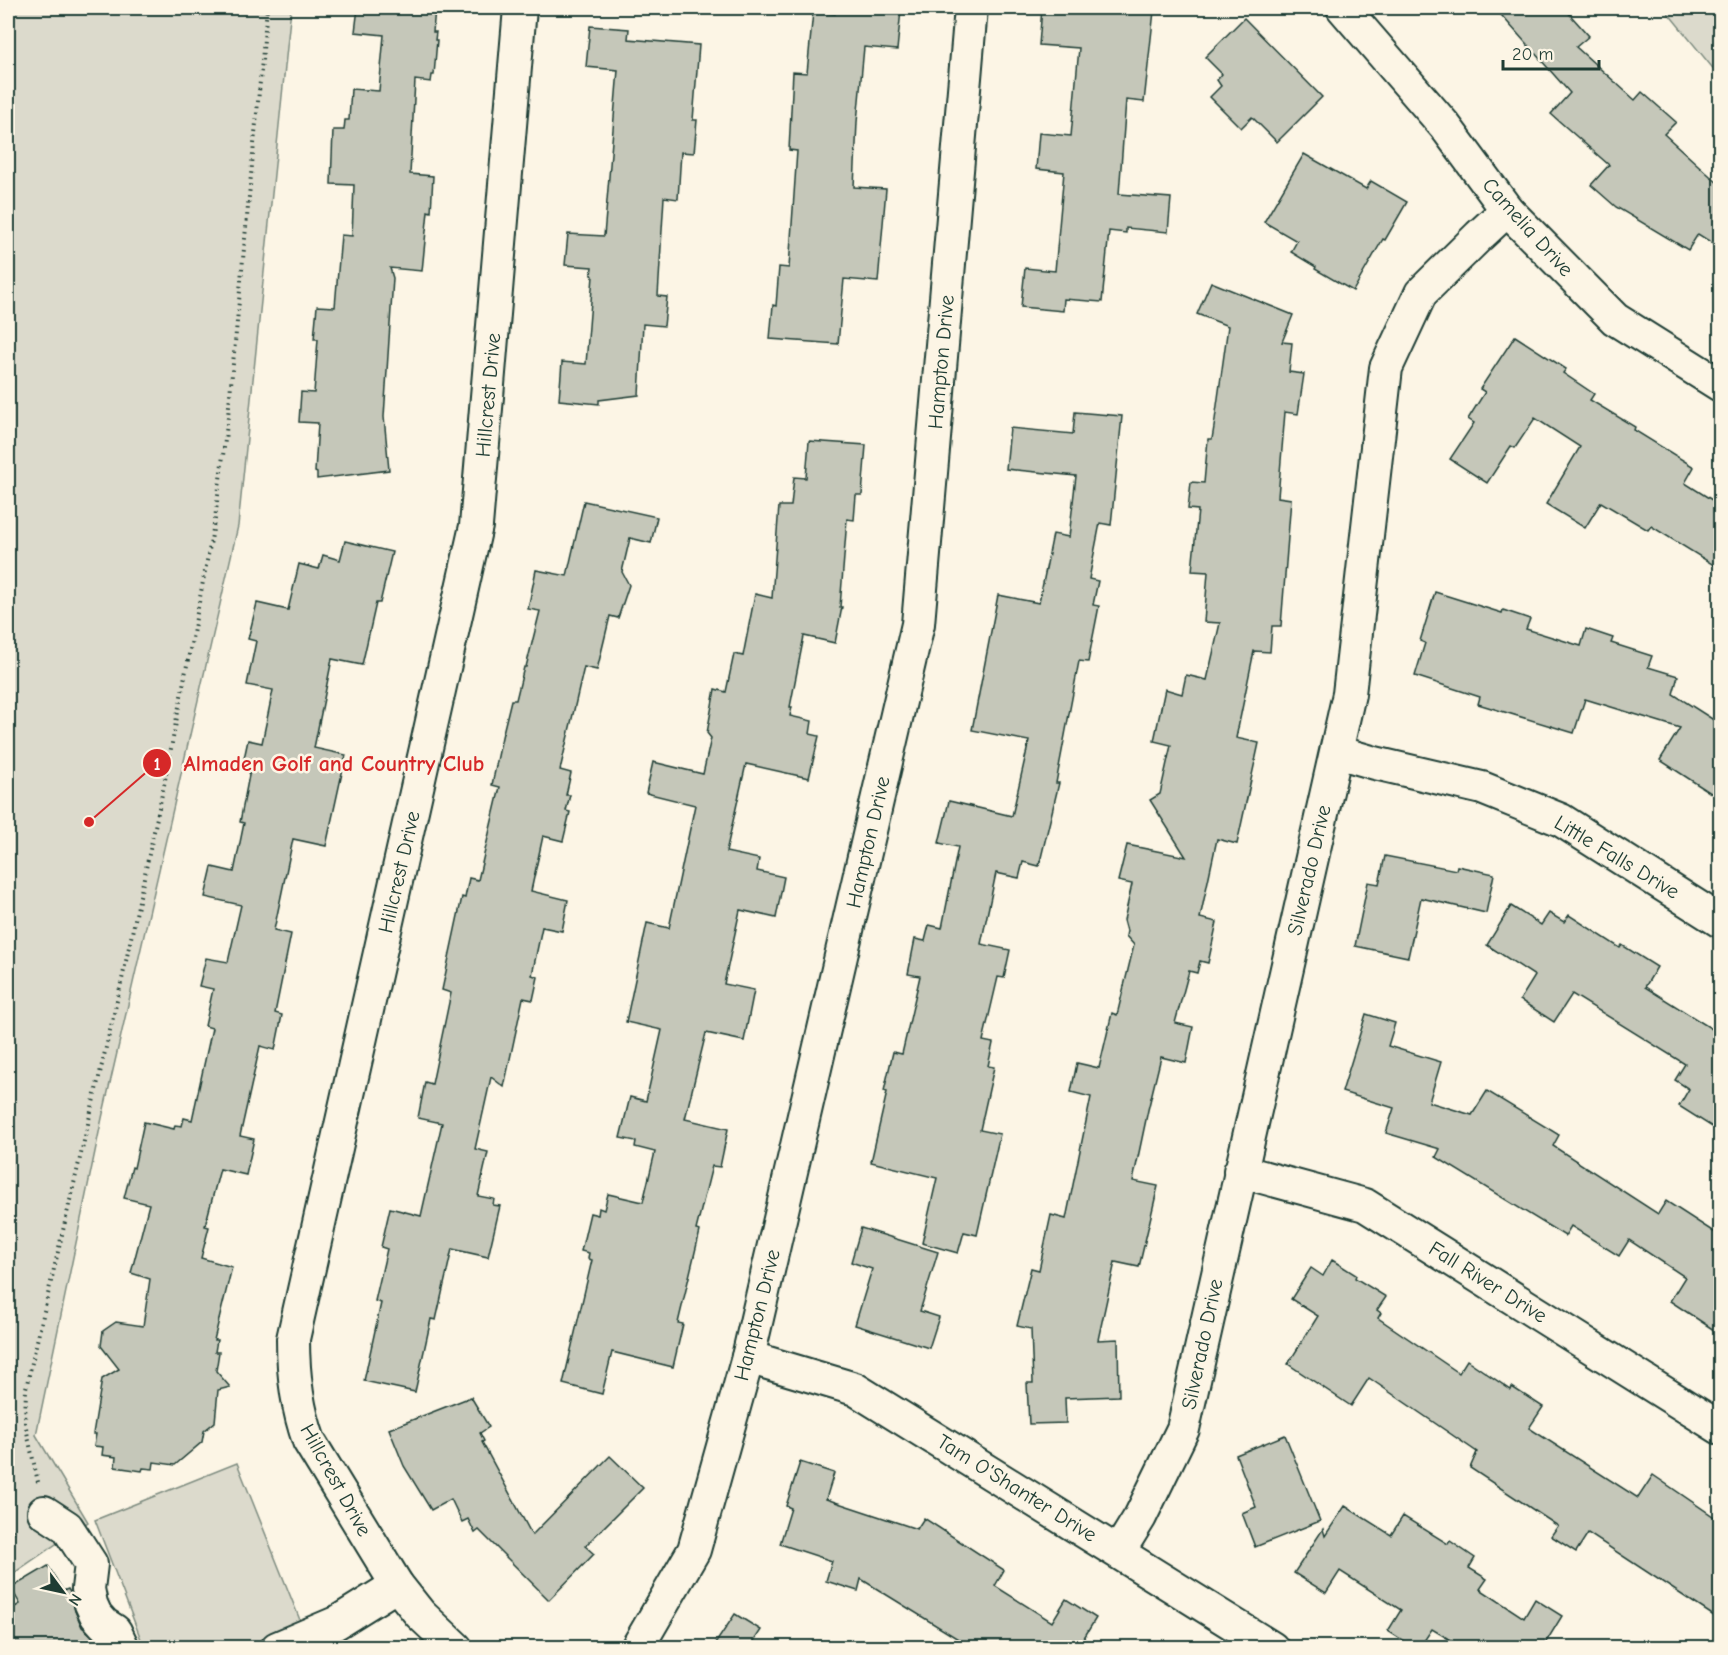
<svg xmlns="http://www.w3.org/2000/svg" width="1728" height="1655" viewBox="0 0 1728 1655" font-family="'Comic Neue',sans-serif">
<style>
.green{fill:#dcdacc;stroke:#7e8c80;stroke-width:1.5}
.building{fill:#c5c7b9;stroke:#1f3d34;stroke-width:1.5}
.lines{fill:none;stroke-linecap:round;stroke-linejoin:round}
.minor-casing{stroke:#1f3d34;stroke-width:36}
.path{stroke:#1f3d34;stroke-width:4;stroke-dasharray:1.5 4.5;stroke-linecap:butt}
.minor{stroke:#fcf5e5;stroke-width:32}
.labels{text-anchor:middle;dominant-baseline:central;stroke-width:5;stroke-linejoin:round;paint-order:stroke}
.street-label{font-size:21px;fill:#1f3d34;stroke:#fcf5e5}
.leader{fill:none;stroke:#d62828;stroke-width:2}
.callout-dot{fill:#d62828;stroke:#fcf5e5;stroke-width:2}
.mark-label{font-size:18px;text-anchor:middle;font-weight:bold;fill:#fff}
.callout-label{font-size:22px;text-anchor:middle;font-weight:bold;fill:#d62828;stroke:#fcf5e5;stroke-width:5;stroke-linejoin:round;paint-order:stroke}
</style>
<rect width="100%" height="100%" fill="#fcf5e5"/>
<filter id="ink" filterUnits="userSpaceOnUse"><feTurbulence type="fractalNoise" baseFrequency=".0167" numOctaves="2"/><feDisplacementMap in="SourceGraphic" scale="12" xChannelSelector="R" yChannelSelector="G"/><feConvolveMatrix kernelMatrix="1 2 1 2 8 2 1 2 1" color-interpolation-filters="sRGB"/></filter>
<g filter="url(#ink)">
<g class="green">
<path d="M8 8H291L238 526 102 1118 36 1435 88 1522 8 1577Z"/>
<path d="M1664 8H1720V77Z"/>
<path d="M237 1463 302 1625 243 1647H144L95 1520Z"/>
</g>
<g class="building">
<path d="M358 8H435L433 32H436L435 40H437L434 75H432L431 82 415 80 410 174 433 176 431 212 428 211 422 271 390 268 393 278 384 417 389 470 317 479V473L315 472 318 423 299 422 301 392 314 393 318 339H314L317 306 335 307 341 235 352 236 354 185 331 184 333 130H344L345 120H349L351 89 379 91 384 35 355 32Z"/>
<path d="M835 8 901 10 897 50 864 47 857 122 854 187 886 189 878 282 844 279 838 344 770 339 773 305 776 306 779 267 789 268 797 151 789 150 793 72 807 73 813 12 835 14Z"/>
<path d="M1042 8H1129V9L1154 11 1144 102 1126 100 1119 194 1171 198 1168 232 1126 228V233L1109 231 1102 302 1064 299 1063 311 1021 307 1025 268 1055 271 1064 172 1036 169 1039 133 1071 136 1079 48 1039 45Z"/>
<path d="M1495 8H1564L1589 36 1576 47 1635 100 1642 92 1676 122 1664 134 1720 185V248L1698 234 1688 250 1616 207 1591 185 1609 165 1551 114 1570 93Z"/>
<path d="M1244 18 1322 97 1277 142 1252 117 1241 128 1210 97 1221 86 1217 80 1222 74 1205 57Z"/>
<path d="M590 26 629 29 628 39 699 45 693 120H697L694 153 681 152 678 199 664 197 658 296 667 297 664 326 643 324 639 395 599 400V404L559 400 562 362 586 364 593 276 591 275 592 267 565 265 568 234 604 236 618 70 586 67Z"/>
<path d="M1304 154 1366 189 1371 181 1407 202 1385 240 1383 239 1353 291 1315 269 1316 267 1291 252 1297 241 1264 222Z"/>
<path d="M1211 282 1293 315 1282 342 1292 343 1289 372 1304 374 1298 414 1285 412 1278 497 1291 499 1281 626H1272L1270 652 1254 651 1236 738 1259 743 1237 844 1217 839 1200 918 1217 922 1208 963 1200 961 1197 973 1189 971 1175 1023 1193 1027 1186 1063 1161 1057 1148 1110 1133 1181 1158 1186 1139 1267 1115 1262 1098 1340 1118 1339 1119 1396 1065 1398 1066 1423 1029 1424 1027 1383H1033L1031 1329 1017 1326 1031 1268 1039 1270 1051 1215 1066 1219 1091 1097 1071 1092 1077 1063 1099 1068 1112 1013 1117 1015 1134 945 1126 936 1127 931 1124 920 1132 884 1118 881 1127 845 1186 857 1150 800 1160 794 1171 745 1154 741 1165 689 1182 694 1186 675 1207 680 1220 623 1204 622 1208 572 1192 571 1198 510 1188 509 1191 482 1204 483 1208 439H1212L1214 427 1228 326 1197 314Z"/>
<path d="M1515 336 1566 369 1563 373 1594 394 1590 400 1635 427 1634 430 1694 467 1685 483 1720 505V569L1651 526 1648 530 1601 502 1585 528 1546 504 1580 447 1535 418 1515 448 1511 446 1487 483 1450 459 1474 423 1468 419 1485 392 1480 389Z"/>
<path d="M1075 412 1122 416 1111 525 1100 523 1089 579 1098 581 1093 605 1099 606 1088 662 1079 661 1056 783H1059L1039 866 1023 862 1019 878 996 873 981 944 1010 950 1004 978 998 977 983 1041 993 1043 988 1066 994 1067 980 1130 1000 1134 977 1235 964 1232 958 1253 922 1243 937 1178 871 1162 887 1092 884 1091 893 1052 902 1054 920 976 908 974 915 939 925 941 929 925 942 928 958 847 939 843 949 801 1012 816 1029 741 972 730 998 595 1039 603 1053 534 1069 537 1076 476 1006 469 1010 428 1073 434Z"/>
<path d="M809 441 866 445 862 495H856L854 520 847 519 840 607H842L835 643 804 636 790 707H792L790 716 812 721 810 734 819 736 809 778 746 764 726 852 759 859 757 871 784 877 776 918 740 910 724 984 754 990 744 1041 706 1033 685 1119 728 1129 720 1167 712 1166 696 1230 700 1231 678 1323 683 1324 673 1367 612 1352 602 1394 563 1384 592 1260 588 1259 589 1253 581 1251 590 1213 598 1215 599 1208 604 1210 608 1194 643 1202 655 1152 635 1147 636 1141 620 1138 630 1097 646 1101 662 1030 626 1022 647 923 669 928 695 805 646 793 653 762 703 774 711 738 707 733 715 689 726 692 734 654 743 656 755 594 772 598 779 506H791L794 477 806 478Z"/>
<path d="M584 501 657 517 651 543 630 538 622 572 629 585 618 618 610 616 597 670 584 667 560 770 571 773 566 795H570L566 811 570 812 563 841 543 836 531 891 568 900 562 931 542 927 532 975 538 977 533 1000 523 998 504 1087 491 1077 475 1149 488 1152 478 1196 494 1199 493 1205 500 1206 488 1257 452 1249 436 1320 431 1319 415 1392 364 1381 381 1303 375 1301 387 1249 381 1247 390 1208 421 1216 442 1123 418 1118 425 1082 432 1084 451 993 442 990 462 897 465 898 469 878 478 880 500 787 492 785 502 737 511 700H516L524 667H526L540 611 528 609 536 570 567 576Z"/>
<path d="M345 541 392 552 380 603H376L362 665 332 659 314 748 346 755 326 846 293 839 274 930 291 934 275 1013 282 1015 275 1050 260 1046 240 1136 254 1139 246 1175 220 1169 205 1226 209 1227 201 1258 232 1267 214 1340H217L215 1352H219L216 1371 230 1387 218 1390 215 1422 204 1431 202 1442 175 1465 154 1462 153 1469 143 1468 142 1471 115 1467 116 1457 102 1455 103 1447 94 1446 96 1434H93L102 1379 119 1369 101 1346 103 1331 116 1322 143 1326 150 1279 131 1273 149 1204 124 1198 132 1167 134 1168 144 1122 174 1129 175 1125 182 1126 184 1118 192 1120 212 1028 205 1026 213 989 199 986 206 958 228 962 241 905 205 897 212 867 234 872 244 823 240 822 250 770 242 768 248 740 262 743 273 690 247 685 256 641 248 639 257 603 288 610 299 564 319 569 323 555 340 560Z"/>
<path d="M1435 592 1502 613 1503 610 1530 619 1526 629 1581 646 1586 629 1613 638 1611 643 1652 656 1648 667 1678 676 1673 694 1720 724V799L1660 760 1680 728 1585 699 1574 733 1478 704 1480 697 1415 676 1425 643 1420 641Z"/>
<path d="M1385 856 1456 870 1457 866 1494 874 1486 913 1421 898 1408 957 1355 946 1368 882 1379 884Z"/>
<path d="M1511 906 1541 925 1549 913 1564 922 1569 915 1620 948 1622 945 1657 967 1645 987 1720 1034V1132L1679 1106 1689 1089 1675 1080 1685 1064 1572 994 1554 1022 1520 1000 1535 976 1487 945Z"/>
<path d="M1366 1014 1395 1023 1388 1046 1441 1062 1429 1102 1472 1115 1487 1091 1559 1135 1553 1146 1658 1214 1666 1201 1720 1236V1334L1670 1301 1685 1277 1629 1240 1619 1256 1571 1226 1565 1236 1436 1157 1440 1149 1386 1133 1394 1108 1342 1092Z"/>
<path d="M861 1228 938 1252 920 1311 939 1317 929 1348 855 1325 872 1269 851 1262Z"/>
<path d="M1332 1260 1356 1275 1355 1278 1386 1297 1377 1310 1381 1313 1378 1318 1459 1373 1467 1360 1511 1390 1512 1387 1543 1407 1529 1428 1638 1498 1653 1475 1720 1521V1620L1588 1533 1576 1552 1551 1536 1558 1526 1470 1468 1477 1452 1369 1378 1351 1406 1288 1364 1318 1316 1291 1299 1311 1268 1323 1276Z"/>
<path d="M471 1397 489 1427 480 1433 484 1441 482 1442 532 1535 610 1456 643 1488 585 1546 594 1554 549 1600 479 1530 475 1533 468 1519 462 1522 451 1499 431 1510 404 1466 389 1429Z"/>
<path d="M1285 1435 1320 1521 1255 1547 1242 1513 1256 1507 1236 1455Z"/>
<path d="M800 1462 834 1473 826 1499 917 1529 924 1518 1004 1570 995 1586 1052 1622 1066 1599 1096 1618 1082 1641 1093 1647H971L861 1579 858 1591 826 1581 832 1561 780 1544 791 1508 786 1506Z"/>
<path d="M1345 1506 1391 1535 1403 1516 1448 1544 1450 1541 1475 1558 1469 1568 1487 1579 1480 1589 1524 1618 1535 1599 1562 1616 1543 1647H1462L1432 1629 1420 1647H1413L1388 1631 1401 1610 1340 1571 1326 1593 1294 1573 1323 1529 1325 1536Z"/>
<path d="M48 1566 63 1591 68 1589 71 1594 75 1611 82 1627 98 1641 101 1647H8V1611L20 1604 11 1588Z"/>
<path d="M735 1614 761 1630 750 1647H713Z"/>
</g>
<g class="lines">
<defs>
<g id="minor">
<path d="M1343 8 1445 126 1507 210 1615 319 1720 385"/>
<path d="M1337 752 1375 763 1482 788 1561 820 1720 921"/>
<path d="M1240 1171 1365 1205 1720 1428"/>
<path d="M748 1357 855 1389 1272 1648"/>
<path d="M44 1512 67 1527 91 1564 88 1589 91 1604 96 1615 104 1624 115 1631 123 1648"/>
<path d="M1119 1551 1140 1517 1183 1429 1349 694 1386 368 1421 293 1479 236 1507 210"/>
<path d="M277 1648 336 1623 397 1585"/>
<path d="M456 1648 420 1614 397 1585 309 1441C297 1408 293 1375 293 1339L476 526 520 8"/>
<path d="M637 1648 694 1550 748 1357 918 624 971 8"/>
</g>
</defs>
<use href="#minor" class="minor-casing"/>
<g class="path">
<path d="M8 19 10 8"/>
<path d="M38 1482 25 1423 26 1388 123 975 164 785 215 519 228 416 267 8"/>
<path d="M8 1534 18 1529"/>
</g>
<use href="#minor" class="minor"/>
</g>
</g>
<g class="labels">
<g class="street-label">
<text transform="translate(1528 227) rotate(48)">Camelia Drive</text>
<text transform="translate(941 362) rotate(-85)">Hampton Drive</text>
<text transform="translate(488 395) rotate(-85)">Hillcrest Drive</text>
<text transform="translate(868 842) rotate(-77)">Hampton Drive</text>
<text transform="translate(1617 857) rotate(31)">Little Falls Drive</text>
<text transform="translate(1309 870) rotate(-77)">Silverado Drive</text>
<text transform="translate(399 872) rotate(-77)">Hillcrest Drive</text>
<text transform="translate(1488 1282) rotate(32)">Fall River Drive</text>
<text transform="translate(757 1315) rotate(-76)">Hampton Drive</text>
<text transform="translate(1202 1344) rotate(-78)">Silverado Drive</text>
<text transform="translate(336 1480) rotate(61)">Hillcrest Drive</text>
<text transform="translate(1017 1488) rotate(32)">Tam O'Shanter Drive</text>
</g>
</g>
<path class="leader" d="M89 822L157 763"/>
<g class="callout-dot">
<circle cx="89" cy="822" r="6"/>
<circle cx="157" cy="763" r="15"/>
</g>
<g class="mark-label">
<text x="157" y="770">1</text>
</g>
<g class="callout-label">
<text x="334" y="771">Almaden Golf and Country Club</text>
</g>
<rect width="1728" height="1655" fill="none" stroke="#fcf5e5" stroke-width="30"/>
<rect x="15" y="15" width="1698" height="1625" fill="none" stroke="#1f3d34" stroke-width="2" filter="url(#ink)"/>
<g transform="translate(63 1592) rotate(123)" stroke="#fcf5e5" stroke-width="4.5" paint-order="stroke">
<path d="M0-4.5L10 22L0 15L-10 22Z" fill="#1f3d34"/>
<text y="-9" font-size="16" font-weight="bold" text-anchor="middle" fill="#1f3d34">N</text>
</g>
<path d="M1503 60v9h96v-9" fill="none" stroke="#1f3d34" stroke-width="3"/>
<text x="1512" y="60" font-size="18" fill="#1f3d34" stroke="#fcf5e5" stroke-width="4.5" paint-order="stroke">20 m</text>
</svg>
